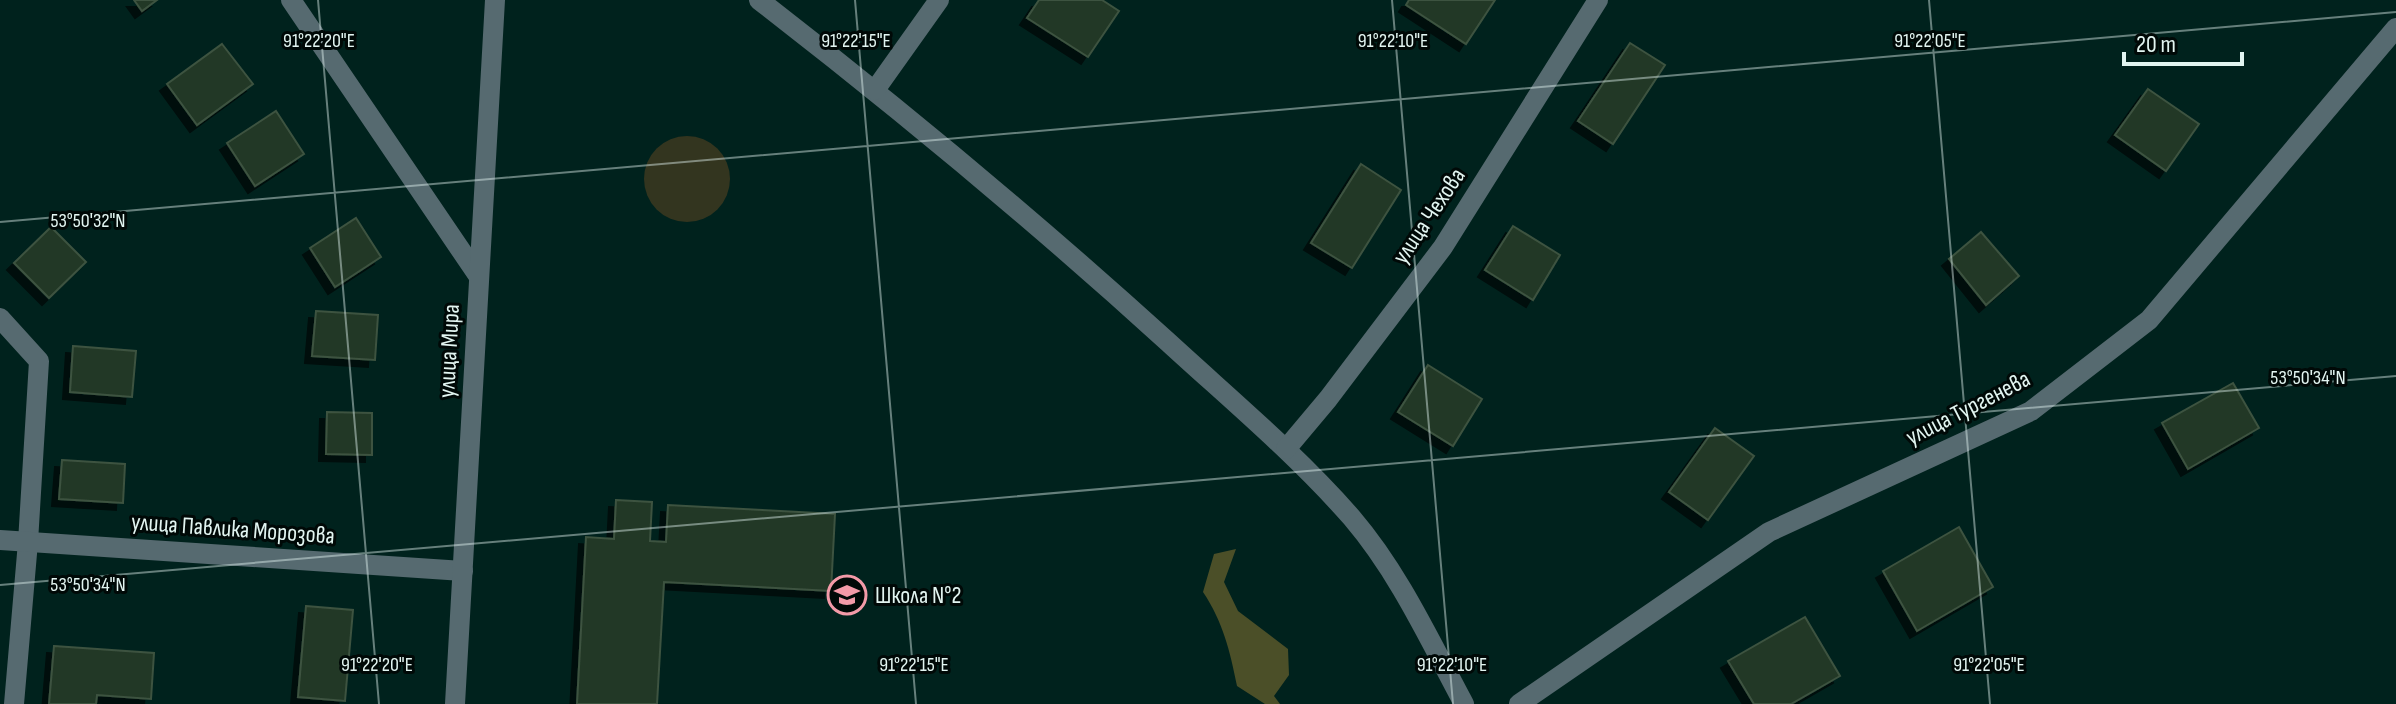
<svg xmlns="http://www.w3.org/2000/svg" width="2396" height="704" viewBox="0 0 2396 704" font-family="'Sofia Sans Condensed',sans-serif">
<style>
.green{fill:#33351f}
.forest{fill:#4b4f28}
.building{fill:#233826;stroke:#3d5340;stroke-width:2;filter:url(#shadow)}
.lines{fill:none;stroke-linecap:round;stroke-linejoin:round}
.minor{stroke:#566a70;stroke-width:20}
.ticks{fill:none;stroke:#e2f5f1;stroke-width:2;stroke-opacity:0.45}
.labels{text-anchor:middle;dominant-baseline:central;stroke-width:6;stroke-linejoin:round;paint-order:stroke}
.street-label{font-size:24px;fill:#e2f5f1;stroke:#000907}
.poi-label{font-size:24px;fill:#e2f5f1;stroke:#000907;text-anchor:start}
.ticks-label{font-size:20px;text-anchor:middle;fill:#e2f5f1;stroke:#000907;stroke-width:6;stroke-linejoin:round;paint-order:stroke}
</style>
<defs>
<filter id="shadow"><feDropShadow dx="-7" dy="7" stdDeviation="0" flood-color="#0009"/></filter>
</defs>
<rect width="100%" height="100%" fill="#00221d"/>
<circle class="green" cx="687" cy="179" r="43"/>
<path class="forest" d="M1236 549 1224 582 1238 611 1288 649 1289 675 1274 696 1280 704H1265L1237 686C1230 651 1223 622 1203 592L1214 554Z"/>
<g class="building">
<path d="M134 0H157L142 11Z"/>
<path d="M1039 0H1102L1119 11 1088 57 1027 18Z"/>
<path d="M1409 0H1495L1466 44 1406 5Z"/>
<path d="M1630 43 1665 65 1613 144 1578 121Z"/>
<path d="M222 44 253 84 197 125 167 84Z"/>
<path d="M2148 89 2199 124 2166 171 2115 135Z"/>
<path d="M276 111 304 154 255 186 227 143Z"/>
<path d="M1361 164 1401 190 1352 268 1311 243Z"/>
<path d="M356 218 381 257 335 287 310 248Z"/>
<path d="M1513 226 1560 255 1533 300 1485 270Z"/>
<path d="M51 227 86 262 49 298 14 263Z"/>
<path d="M1981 232 2019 276 1986 305 1949 259Z"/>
<path d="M316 311 378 315 375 360 312 356Z"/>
<path d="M73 346 136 351 132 397 70 392Z"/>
<path d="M1428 365 1482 399 1453 446 1398 412Z"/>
<path d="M2233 383 2259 428 2188 469 2162 423Z"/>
<path d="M327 412 372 413V455L326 454Z"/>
<path d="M1715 428 1754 456 1708 520 1669 492Z"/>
<path d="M62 460 125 464 123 503 59 499Z"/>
<path d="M616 500 652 502 650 541 666 542 668 505 835 514 831 591 664 582 657 704H577L586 537 614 539Z"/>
<path d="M1959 527 1993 587 1917 631 1883 571Z"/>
<path d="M306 606 353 610 345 701 298 697Z"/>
<path d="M1805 617 1840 676 1791 704H1754L1728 661Z"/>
<path d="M54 646 154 653 151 699 97 695 96 704H49Z"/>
</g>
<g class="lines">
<g class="minor">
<path d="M291 0 479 277"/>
<path d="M759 0C900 109 1036 222 1168 342 1230 399 1296 454 1352 518 1399 573 1430 641 1464 704"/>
<path d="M875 90 939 0"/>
<path d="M0 318 39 361 28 542 14 704"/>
<path d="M1286 449 1328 399 1443 247 1598 0"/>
<path d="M0 540 463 571"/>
<path d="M455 704 495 0"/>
<path d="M1519 704 1769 532 2031 411 2149 320 2396 28"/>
</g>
</g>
<path class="ticks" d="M318 0 379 704M855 0 916 704M1392 0 1453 704M1929 0 1990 704M0 222 2396 12M0 585 2396 376"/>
<defs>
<symbol id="school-ring" viewBox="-11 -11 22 22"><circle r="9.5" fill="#000907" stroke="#f39aa8" stroke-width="1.5"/><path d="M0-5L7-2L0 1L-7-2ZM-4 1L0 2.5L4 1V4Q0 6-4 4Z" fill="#f39aa8"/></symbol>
</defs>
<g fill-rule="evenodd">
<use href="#school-ring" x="825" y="573" width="44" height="44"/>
</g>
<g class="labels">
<g class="street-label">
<text transform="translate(1429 216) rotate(-56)">улица Чехова</text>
<text transform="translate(449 351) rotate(-87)">улица Мира</text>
<text transform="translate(1968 408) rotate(-27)">улица Тургенева</text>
<text transform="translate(233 529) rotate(4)">улица Павлика Морозова</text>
</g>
<g class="poi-label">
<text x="875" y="595">Школа N°2</text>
</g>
</g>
<g class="ticks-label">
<text x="319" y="47">91°22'20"E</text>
<text x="856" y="47">91°22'15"E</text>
<text x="1393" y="47">91°22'10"E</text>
<text x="1930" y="47">91°22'05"E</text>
<text x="88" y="227">53°50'32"N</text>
<text x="2308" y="384">53°50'34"N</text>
<text x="88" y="591">53°50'34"N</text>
<text x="377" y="671">91°22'20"E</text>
<text x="914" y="671">91°22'15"E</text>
<text x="1452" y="671">91°22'10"E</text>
<text x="1989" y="671">91°22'05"E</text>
</g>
<path d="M2124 52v12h118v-12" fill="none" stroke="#e2f5f1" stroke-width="4"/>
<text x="2136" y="52" font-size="24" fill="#e2f5f1" stroke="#000907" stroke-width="6" paint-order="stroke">20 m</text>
</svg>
